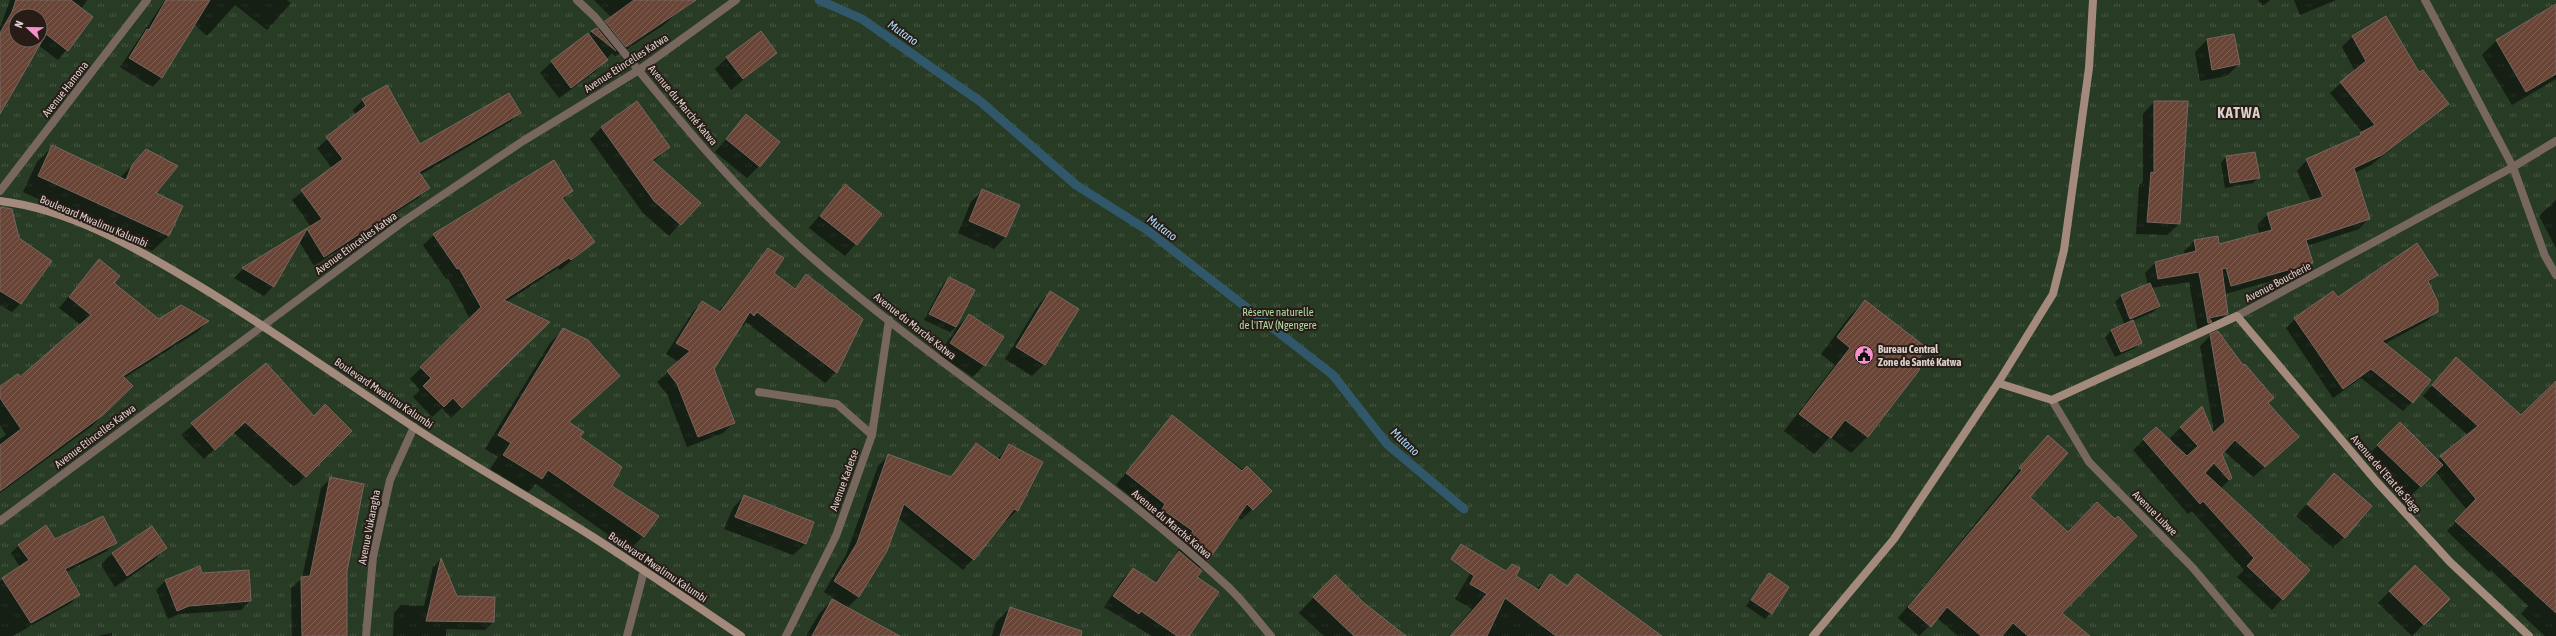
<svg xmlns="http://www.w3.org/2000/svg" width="2556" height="636" viewBox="0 0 2556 636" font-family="'Asap Condensed',sans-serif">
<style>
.park{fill:url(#park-tufts);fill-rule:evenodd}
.shadow{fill:#0007;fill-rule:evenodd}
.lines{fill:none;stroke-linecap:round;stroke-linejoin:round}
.stream{stroke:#31576b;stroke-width:9}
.building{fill:url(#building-hatch);stroke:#76665f;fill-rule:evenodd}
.lane{stroke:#77675e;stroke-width:8}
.street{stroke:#77675e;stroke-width:8}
.secondary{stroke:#a38a7c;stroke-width:8}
.labels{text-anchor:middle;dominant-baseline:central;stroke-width:4;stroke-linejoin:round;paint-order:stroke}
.street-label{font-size:11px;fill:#dbd2ce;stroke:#291c17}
.park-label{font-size:11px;fill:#b1dba7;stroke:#291c17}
.poi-label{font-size:11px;font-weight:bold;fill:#dbd2ce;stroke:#291c17;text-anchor:start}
.water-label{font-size:12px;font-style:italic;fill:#a8ddfa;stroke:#291c17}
.district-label{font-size:15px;font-weight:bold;letter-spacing:1px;fill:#dbd2ce;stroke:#291c17}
</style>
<defs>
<pattern id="park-tufts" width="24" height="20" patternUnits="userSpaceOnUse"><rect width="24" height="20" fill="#283b24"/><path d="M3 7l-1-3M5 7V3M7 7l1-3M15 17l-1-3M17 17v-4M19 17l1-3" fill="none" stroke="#475643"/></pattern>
<pattern id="building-hatch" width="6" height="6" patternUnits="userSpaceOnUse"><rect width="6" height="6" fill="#684536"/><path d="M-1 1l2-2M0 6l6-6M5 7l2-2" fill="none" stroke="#7d5f52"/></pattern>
</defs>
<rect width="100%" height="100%" fill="#332620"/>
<path class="park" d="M0 0H2556V636H0ZM16 16H40V40H16Z"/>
<g class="shadow">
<path d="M10 0H87L81 9 92 18 58 60 38 45 0 106V28ZM16 16H40V40H16Z"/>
<path d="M165 0H287L291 3 267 30 235 5 207 36 194 24 161 78 152 87 120 67Z"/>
<path d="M594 0H668L676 13 665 24 615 57 612 53 595 72 559 98 540 73 552 62 596 29 598 30 612 18Z"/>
<path d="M2258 0H2270L2263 6Z"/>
<path d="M2294 0H2336L2300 15Z"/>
<path d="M2556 5V79L2512 105 2482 55 2497 40Z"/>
<path d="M2386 18 2419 74 2448 104 2371 165 2355 173 2369 218 2359 229 2307 246 2312 263 2301 273 2225 294 2227 314 2217 324 2198 333 2189 282 2151 288 2159 306 2153 312 2132 321 2141 343 2135 348 2115 357 2105 337 2111 331 2125 325 2115 302 2121 296 2148 285 2145 273 2155 263 2185 255 2184 251 2194 241 2218 246 2260 234 2257 225 2268 214 2311 201 2297 171 2307 160 2356 138 2362 132 2330 93 2355 71 2342 47 2352 37Z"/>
<path d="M2234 35 2239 64 2227 76 2200 81 2195 52 2207 40Z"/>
<path d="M776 53 731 90 715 69 727 58Z"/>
<path d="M387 86 420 145 520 112 510 122 420 175 428 188 418 198 314 266 299 241 273 286 264 296 234 278 243 269 311 227 292 200 332 168 317 148 356 115 353 110 363 100Z"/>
<path d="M636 102 668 147 653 162 699 203 669 236 643 213 590 139 601 128Z"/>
<path d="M2154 102 2179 224 2167 235 2136 234 2139 185 2143 182V114Z"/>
<path d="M746 116 759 166 747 178 715 152Z"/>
<path d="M52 147 120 178 146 150 154 194 182 206 168 236 152 251 23 192 37 162Z"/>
<path d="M2226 157 2258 178 2253 183 2225 188 2221 163Z"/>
<path d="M845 186 881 214 845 256 809 228Z"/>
<path d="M983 190 1019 206 1005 237 994 249 958 233 971 202Z"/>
<path d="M572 191 562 200 594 242 560 270 558 268 506 302 548 322 451 418 442 408 432 417 413 397 420 390 410 379 470 319 448 278 446 279 423 245 434 235Z"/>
<path d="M2556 200V248L2539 216Z"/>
<path d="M0 247 21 303 12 312 0 305Z"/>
<path d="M768 249 773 274 793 289 806 275 861 320 836 372 825 383 746 322 743 326 741 324 713 369 733 423 723 433 687 447 667 394 657 382 679 362 666 354 692 313 702 302 718 312Z"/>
<path d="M99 260 112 284 159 320 208 321 197 332 124 378 131 386 92 426 0 493V439L6 435 0 425V388L20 379 81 325 59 308Z"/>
<path d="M2437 275 2428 283 2437 311 2427 321 2384 344 2412 402 2403 411 2361 378 2333 398 2286 328 2295 319 2337 299Z"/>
<path d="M949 278 956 327 950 332 924 320 943 284Z"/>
<path d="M1050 292 1044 364 1032 376 1005 359 1039 304Z"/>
<path d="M1865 301 1913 365 1919 370 1867 437 1851 453 1830 437 1814 454 1784 431 1835 365 1821 354 1849 317Z"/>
<path d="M969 315 984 365 973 377 939 355 957 327Z"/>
<path d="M563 330 619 376 569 423 643 536 630 550 536 484 528 492 490 469 498 457 485 449 550 343Z"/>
<path d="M2211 335 2268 403 2286 448 2253 477 2224 451 2221 454 2231 478 2221 488 2282 599 2272 610 2237 577 2244 570 2192 511 2188 514 2133 450 2156 428 2176 447 2170 438 2201 408 2213 434 2214 433 2200 346Z"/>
<path d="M266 364 314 417 351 431 294 487 233 432 204 459 181 435Z"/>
<path d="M2447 368 2521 416 2556 430V636H2545L2521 614 2528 606 2491 570 2489 572 2447 531 2467 510 2435 471 2409 498 2366 457 2400 423 2437 461 2468 435 2423 396Z"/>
<path d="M1172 416 1271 491 1241 520 1237 516 1207 561 1199 569 1187 636H1152L1104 607 1123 579 1133 569 1154 583 1177 554 1176 553 1183 543 1152 520 1155 515 1116 485Z"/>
<path d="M976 445 997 459 1009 445 1017 510 1006 521 1005 520 973 559 963 570 898 518 859 596 847 608 898 636H806L819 614 832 600 844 605 824 592 846 555 878 466 889 455 949 478Z"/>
<path d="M2038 447 2029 497 2068 534 2115 520 2061 613 2088 636H2005L2003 634 2001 636H1958L1937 618 1919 636 1898 618Z"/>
<path d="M331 478 346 571V636H292L291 588 302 578 321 488Z"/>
<path d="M2323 486 2344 537 2333 548 2296 516Z"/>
<path d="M744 496 813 523 805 544 793 555 724 529 733 508Z"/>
<path d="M115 543 107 551 66 572 78 595 71 603 13 636H0V581L20 567 11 553 18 546Z"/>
<path d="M166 548 154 560 115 587 101 565 112 553Z"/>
<path d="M1485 559 1536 589 1551 575 1566 586 1577 575 1660 636H1449L1472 609 1455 599 1470 574Z"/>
<path d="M440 560 456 597 494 598 493 622 485 630 446 629V636H393L394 613 401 605 424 606 433 567Z"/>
<path d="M202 574 250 601 241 610 179 614 168 619 156 590 165 581Z"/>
<path d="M1769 575 1771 613 1765 619 1746 606Z"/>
<path d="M2403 578 2448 599 2412 636 2378 603Z"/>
<path d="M1320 591 1363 602 1405 636H1324L1299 613Z"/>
<path d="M1010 608 1034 636H992L996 622Z"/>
<path d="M112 633V636H98Z"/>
</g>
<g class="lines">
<path class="stream" d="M819 0 862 19 981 102 1076 185 1147 230 1333 375 1387 444 1464 509"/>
</g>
<g class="building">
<path d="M16 0H71L93 17 68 51 46 34 0 114V33L12 12ZM16 16H40V40H16Z"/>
<path d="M166 0H210L162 78 129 58 147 29 149 30Z"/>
<path d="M634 0H696L626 47 605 21Z"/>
<path d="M2556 4V74L2526 92 2496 40Z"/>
<path d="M2386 16 2419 72 2423 70 2449 104 2382 155 2354 168 2370 219 2306 240 2313 263 2231 286 2226 268 2222 269 2228 314 2209 318 2212 322 2208 323 2199 272 2158 279 2155 262 2196 251 2194 240 2218 236 2219 244 2272 230 2267 213 2323 197 2306 159 2361 135 2360 133 2375 125 2340 82 2366 61 2352 36Z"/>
<path d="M597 28 615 50 616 51 591 31Z"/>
<path d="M761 31 777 53 743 79 726 57Z"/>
<path d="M588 33 608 60 571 88 551 61Z"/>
<path d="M2234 34 2240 64 2212 70 2207 39Z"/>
<path d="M387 85 420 144 509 93 521 113 419 172 430 188 324 257 307 229 274 287 242 268 322 219 301 190 343 159 326 137 366 106 362 99Z"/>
<path d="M637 101 670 147 652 160 701 203 681 225 654 201 601 127Z"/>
<path d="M2154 101H2188L2180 224 2147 222 2151 172 2154 173Z"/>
<path d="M746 114 780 142 760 167 726 139Z"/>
<path d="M52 145 126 180 132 165 146 149 178 166 156 193 183 206 169 236 38 176Z"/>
<path d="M2255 152 2260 178 2230 183 2226 156Z"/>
<path d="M554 160 573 191 562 198 595 242 571 260 569 258 504 300 550 322 462 408 453 398 444 407 423 386 431 378 420 367 481 307 459 268 457 269 433 234Z"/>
<path d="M845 184 882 214 857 245 820 216Z"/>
<path d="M982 189 1020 205 1006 237 969 221Z"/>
<path d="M0 207 12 209 19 238 52 261 21 304 0 291Z"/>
<path d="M2417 243 2438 275 2428 281 2438 302V312L2382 341 2431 380 2413 403 2371 369 2343 389 2294 318 2333 291 2338 297Z"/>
<path d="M768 248 784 258 774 273 795 289 806 274 863 319 837 373 757 312 754 316 750 312 714 369 735 423 698 437 677 384 667 371 690 351 676 343 702 301 720 312Z"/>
<path d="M99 259 120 276 114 283 159 319 181 305 209 321 123 376 133 386 103 415 0 491V445L21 429 0 398V386L18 374 20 377 91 315 69 297Z"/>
<path d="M949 277 975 290 956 327 929 314Z"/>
<path d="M2150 283 2160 306 2130 319 2121 295Z"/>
<path d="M1050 291 1079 309 1045 365 1016 347Z"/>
<path d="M1865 300 1927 348 1914 365 1920 369 1868 437 1845 420 1831 438 1799 414 1850 348 1837 337Z"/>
<path d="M969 314 1004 337 985 366 950 343Z"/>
<path d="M2133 320 2142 343 2121 352 2111 330Z"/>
<path d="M563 328 588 340 620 376 569 422 584 432 580 437 622 467 612 486 659 516 644 537 548 470 542 479 503 455 511 443 498 435Z"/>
<path d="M2218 331 2243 365 2245 364 2274 398 2268 403 2299 437 2265 467 2235 440 2222 454 2232 478 2229 480 2214 463 2205 473 2310 570 2283 600 2247 566 2254 558 2203 501 2200 504 2143 439 2156 427 2187 456 2198 446 2180 427 2202 406 2213 433 2225 422 2210 334Z"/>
<path d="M2456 357 2521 415 2556 381V613L2455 521 2476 499 2440 456 2478 426 2432 385Z"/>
<path d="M266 363 314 416 325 404 352 431 306 477 245 422 215 450 191 423Z"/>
<path d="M1172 415 1242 471 1247 466 1272 491 1253 510 1247 504 1208 561 1186 542 1193 531 1162 509 1165 504 1126 473Z"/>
<path d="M2400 422 2443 465 2421 487 2377 445Z"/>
<path d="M2048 435 2068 453 2030 497 2068 532 2097 502 2115 519 2118 516 2137 536 2062 613 2090 636H2028L2013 623 2002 636H1981L1947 607 1931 627 1908 607 2022 470 2019 468Z"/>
<path d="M976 443 1000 460 1009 444 1043 462 1018 511 1014 509 974 560 904 504 887 551 859 597 834 581 857 543 888 454 951 477Z"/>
<path d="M2334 473 2372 506 2345 538 2307 504Z"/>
<path d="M330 477 364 484 347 571V636H302L301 577 310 576Z"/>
<path d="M744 495 814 522 806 544 735 517Z"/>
<path d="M103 516 117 543 65 569 80 595 31 623 2 578 29 560 18 545 46 525 55 539Z"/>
<path d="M152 526 167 548 127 576 112 553Z"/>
<path d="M1461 544 1506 571 1512 564 1520 568 1516 576 1539 590 1550 574 1567 586 1577 574 1662 636H1556L1505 598 1487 636H1450L1487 594 1470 584 1474 576 1451 559Z"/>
<path d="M1179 551 1202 571 1197 577 1219 592 1189 636H1177L1141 611 1139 614 1113 596 1133 568 1156 583Z"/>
<path d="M441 558 457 596 495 597 494 622 426 621Z"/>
<path d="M2415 565 2450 599 2424 625 2389 591Z"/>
<path d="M200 566 202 573 249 570 251 601 189 606 177 611 165 580Z"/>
<path d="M1769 573 1789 587 1772 614 1751 600Z"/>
<path d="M1335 575 1363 602 1406 636H1354L1313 597Z"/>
<path d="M832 599 900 636H812Z"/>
<path d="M1010 607 1082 631 1081 636H1000Z"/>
</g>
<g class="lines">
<g class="lane">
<path d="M759 392 837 404 872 435"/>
<path d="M627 636 644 571"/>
</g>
<g class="street">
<path d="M577 0 595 17C660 96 724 179 801 248 936 368 1093 461 1225 584 1242 599 1256 619 1271 636"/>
<path d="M2425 0 2513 167 2545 256 2556 275"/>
<path d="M0 191 147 0"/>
<path d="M2237 316 2513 167 2556 141"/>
<path d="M2052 400 2089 462 2193 568 2250 636"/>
<path d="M0 521 404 221 523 141 639 70 736 0"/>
<path d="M366 636 373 557 390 480 414 427"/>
<path d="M786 636 836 536 872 435 889 320"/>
</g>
<g class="secondary">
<path d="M0 201C68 209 133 246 191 281 267 326 338 377 412 426 471 465 533 499 593 537 643 569 692 603 741 636"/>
<path d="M1998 383 2052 400 2237 316 2377 482 2450 562 2529 636"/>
<path d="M1813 636 1894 539 1998 383 2053 294 2064 250 2089 68 2093 0"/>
</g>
</g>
<defs>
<symbol id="civic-disc" viewBox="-11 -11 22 22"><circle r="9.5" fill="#f890cc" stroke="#291c17"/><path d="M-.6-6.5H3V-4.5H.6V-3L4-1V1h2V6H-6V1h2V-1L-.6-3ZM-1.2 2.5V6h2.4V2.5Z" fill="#111"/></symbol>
</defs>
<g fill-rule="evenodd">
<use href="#civic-disc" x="1853" y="344" width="22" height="22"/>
</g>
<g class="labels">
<g class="street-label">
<text transform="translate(626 63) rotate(-33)">Avenue Etincelles Katwa</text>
<text transform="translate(65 89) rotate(-52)">Avenue Hamona</text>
<text transform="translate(683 105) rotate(50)">Avenue du Marché Katwa</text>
<text transform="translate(94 221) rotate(23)">Boulevard Mwalimu Kalumbi</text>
<text transform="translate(356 243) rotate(-36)">Avenue Etincelles Katwa</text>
<text transform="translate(2278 282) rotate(-28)">Avenue Boucherie</text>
<text transform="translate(915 326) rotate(38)">Avenue du Marché Katwa</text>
<text transform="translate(384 393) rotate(34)">Boulevard Mwalimu Kalumbi</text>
<text transform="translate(95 436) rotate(-37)">Avenue Etincelles Katwa</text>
<text transform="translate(2386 474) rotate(49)">Avenue de l'Etat de Siège</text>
<text transform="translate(844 480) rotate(-70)">Avenue Kadetse</text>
<text transform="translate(2155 513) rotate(45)">Avenue Lubwe</text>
<text transform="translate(1172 524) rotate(40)">Avenue du Marché Katwa</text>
<text transform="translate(369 527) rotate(-79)">Avenue Vukaragha</text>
<text transform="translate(658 567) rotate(34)">Boulevard Mwalimu Kalumbi</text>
</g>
<g class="park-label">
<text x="1278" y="312">Réserve naturelle<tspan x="1278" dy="13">de l'ITAV (Ngengere</tspan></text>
</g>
<g class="poi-label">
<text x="1878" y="349">Bureau Central<tspan x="1878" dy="13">Zone de Santé Katwa</tspan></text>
</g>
<g class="water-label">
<text transform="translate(903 33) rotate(35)">Mutano</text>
<text transform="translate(1162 228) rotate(37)">Mutano</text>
<text transform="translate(1405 442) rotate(43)">Mutano</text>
</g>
<g class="district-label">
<text x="2239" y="112">KATWA</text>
</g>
</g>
<g transform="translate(28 28) rotate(292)"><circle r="19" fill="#291c17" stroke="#706560"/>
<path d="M0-3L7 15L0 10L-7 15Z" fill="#f890cc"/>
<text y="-6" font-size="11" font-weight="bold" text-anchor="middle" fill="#dbd2ce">N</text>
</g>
</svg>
